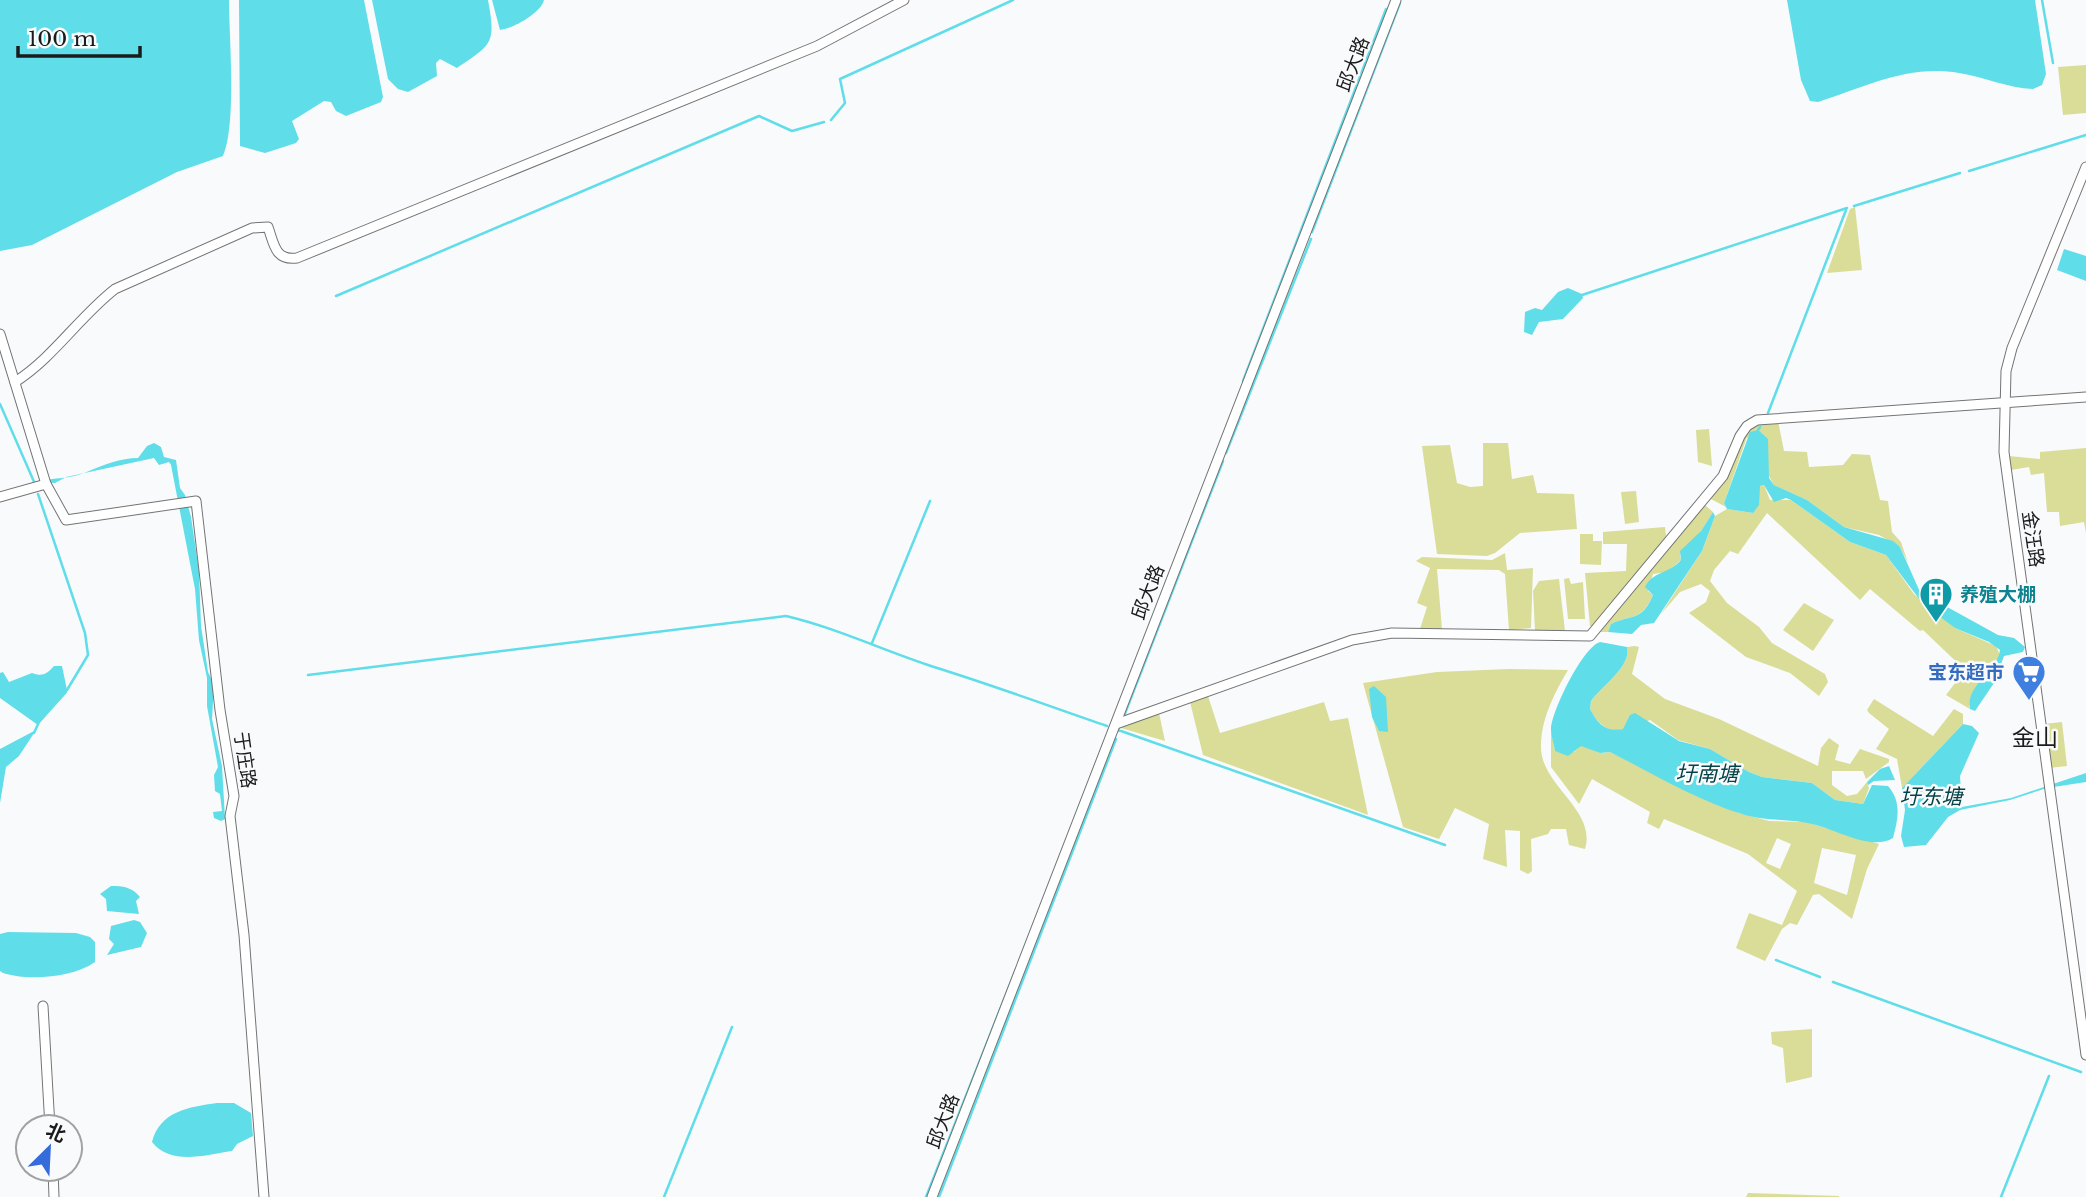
<svg xmlns="http://www.w3.org/2000/svg" width="2086" height="1197" viewBox="0 0 2086 1197" font-family="'Libre Baskerville','Noto Sans SC',serif">
<style>
.green{fill:#d9dd98;fill-rule:evenodd}
.water{fill:#5fdde9}
.lines{fill:none;stroke-linecap:round;stroke-linejoin:round}
.stream{stroke:#5fdde9;stroke-width:2.5}
.minor-casing{stroke:#737475;stroke-width:11}
.minor{stroke:#fff;stroke-width:9}
.labels{text-anchor:middle;dominant-baseline:central;stroke-width:5;stroke-linejoin:round;paint-order:stroke}
.street-label{font-size:19px;fill:#1b1b1b;stroke:#f9fafb}
.culture-label{font-size:19px;font-weight:bold;fill:#0d838f;stroke:#f9fafb;text-anchor:start}
.shop-label{font-size:19px;font-weight:bold;fill:#366cbe;stroke:#f9fafb;text-anchor:end}
.water-label{font-size:21px;font-style:italic;fill:#054247;stroke:#f9fafb}
.quarter-label{font-size:23px;fill:#1b1b1b;stroke:#f9fafb}
</style>
<rect width="100%" height="100%" fill="#f9fafb"/>
<g class="green">
<path d="M2086 65V113L2063 115 2058 67Z"/>
<path d="M1855 207 1862 270 1827 273 1850 209Z"/>
<path d="M1778 421 1784 451 1807 452 1809 467 1843 465 1852 454 1870 455 1880 500 1888 501 1892 532 1901 542 1908 563 1900 547 1879 535 1844 527 1807 500 1774 485 1747 437 1724 503 1726 507 1709 498 1747 430 1755 423Z"/>
<path d="M1709 429 1712 466 1698 462 1696 430Z"/>
<path d="M1483 443H1508L1512 479 1533 475 1537 493 1574 494 1577 529 1520 533 1495 553 1487 556 1437 554 1422 446 1450 445 1457 483 1470 487 1483 486Z"/>
<path d="M2086 448V533L2084 522 2060 526 2059 512H2047L2044 473 2031 475 2029 467 2011 470 2009 456 2040 459V452Z"/>
<path d="M1764 485 1770 500H1791L1850 542 1886 555 1914 594 1955 628 1996 646 2000 655 1969 706 1970 709 1946 695 1965 670 1923 630 1920 631 1870 589 1860 600 1767 513 1738 554 1730 551 1714 570 1710 581 1727 603 1759 627 1772 643 1825 674 1828 682 1819 696 1790 673 1746 657 1689 613 1706 602 1710 591 1701 584 1680 592 1661 614 1702 551 1715 516 1727 509 1753 513 1760 486Z"/>
<path d="M1636 491 1639 522 1625 524 1621 492Z"/>
<path d="M1705 505 1713 512 1701 531 1680 555 1681 560 1667 572 1653 574 1648 591 1653 595C1641 622 1631 614 1611 624L1608 632H1599Z"/>
<path d="M1665 527 1666 536 1595 627 1590 626 1585 573 1626 571 1627 544H1603V532Z"/>
<path d="M1580 534H1593V541H1602L1601 565 1580 564Z"/>
<path d="M1505 553 1507 570 1533 568 1531 628 1509 630 1505 574 1499 570 1437 569 1442 629H1420L1427 607 1417 603 1430 568 1416 561 1422 557 1492 560Z"/>
<path d="M1569 578 1571 584 1583 582 1585 619H1568L1564 579Z"/>
<path d="M1559 579 1565 631H1535L1533 591 1539 581Z"/>
<path d="M1804 603 1834 620 1813 651 1783 630Z"/>
<path d="M1635 646 1639 647 1632 674 1665 699 1719 719 1818 766 1821 748 1829 738 1839 745 1835 760 1850 764 1860 749 1889 759V762L1866 779 1863 771H1832V785L1847 796 1857 794 1867 782 1869 788 1863 804 1835 800 1812 783 1762 777 1749 772 1710 749 1678 740 1650 720C1623 730 1606 740 1590 709L1591 701C1602 686 1632 666 1627 647Z"/>
<path d="M1509 669 1568 670C1554 694 1541 719 1541 747 1541 786 1597 810 1585 849L1569 845 1566 829H1551L1548 834 1531 839 1532 871 1528 874 1520 870V831L1505 830 1507 867 1483 859 1489 824 1455 808 1439 839 1403 827 1363 683 1437 672Z"/>
<path d="M1208 696 1220 733 1324 702 1330 721 1348 718 1368 815 1203 755 1190 702Z"/>
<path d="M1874 699 1933 736 1954 709 1963 714V724L1902 788 1897 759 1876 749 1889 729 1869 713 1867 710Z"/>
<path d="M1159 713 1165 741 1121 728Z"/>
<path d="M2062 722 2067 766 2049 768 2044 724Z"/>
<path d="M1551 730 1555 751 1574 752 1581 745 1600 753 1610 752 1739 813 1769 821 1806 822 1879 844 1867 869 1852 919 1819 894 1813 895 1797 925 1790 923 1782 929 1765 961 1736 948 1749 913 1782 925 1797 891 1748 854 1664 819 1659 829 1647 823 1650 812 1592 779 1579 804 1551 767ZM1777 838 1791 844 1780 869 1766 863ZM1822 848 1856 855 1847 895 1814 883Z"/>
<path d="M1812 1029V1077L1786 1083 1783 1048 1772 1044 1771 1032Z"/>
<path d="M1748 1193 1839 1196V1197H1746Z"/>
</g>
<g class="water">
<path d="M0 0H229C229 38 237 124 223 156L177 172 32 245 0 251Z"/>
<path d="M239 0H364L383 97 381 102 346 116 336 111 331 102 324 101 292 121 299 139 296 143 265 153 240 146Z"/>
<path d="M372 0H488C496 43 493 44 457 68L440 59 436 63 437 76 408 92 398 89 388 79Z"/>
<path d="M492 0H544C541 13 512 29 500 30Z"/>
<path d="M1787 0H2035L2046 74 2042 85 2033 89C2008 88 1984 77 1959 73 1908 64 1865 87 1818 102L1810 101 1801 80Z"/>
<path d="M2064 249 2086 256V281L2057 270Z"/>
<path d="M1568 288 1582 294 1583 298 1563 319 1539 322 1532 335 1524 332 1525 312 1535 308 1542 310 1558 292Z"/>
<path d="M1758 430 1768 439 1769 478 1774 485 1807 500 1844 527 1893 541 1900 547 1920 592 1998 635 2014 638 2025 647 2023 652 2004 656 1994 683 1975 711 1970 709C1965 685 1998 671 2000 650L1989 642 1955 628 1923 604 1886 555 1850 542 1791 500 1786 498 1774 502 1764 485 1760 486 1759 505 1753 513 1727 509 1724 503 1750 432Z"/>
<path d="M154 443 161 447 164 457 176 460 180 488 185 495 191 517 199 571 201 626 208 672 214 684 212 719 222 766 225 819 221 821 214 818 213 812 222 811 220 794 215 791 214 775 218 767 207 706V678L199 640 195 589 171 465 169 462 159 465 154 458 66 477 55 483 34 482C50 478 74 479 89 471 103 465 121 458 138 458L147 446Z"/>
<path d="M1713 512 1715 516 1702 551 1654 623 1641 625 1632 634 1608 632 1611 624C1631 614 1642 622 1653 595L1645 587C1653 571 1669 574 1681 560L1680 551 1701 531Z"/>
<path d="M1600 642 1627 647C1632 666 1602 686 1591 701L1590 709C1598 724 1605 732 1623 729L1630 715 1635 713 1679 741 1710 749 1749 772 1762 777 1812 783 1835 800 1863 804 1872 785 1888 786C1902 802 1898 819 1893 838 1872 851 1839 831 1816 825 1791 818 1767 822 1742 814 1696 800 1652 773 1610 752L1600 753 1581 746 1568 756 1555 751C1554 744 1551 736 1551 729 1552 710 1583 647 1600 642Z"/>
<path d="M54 666H62L67 690 38 725 0 698V673L3 672 9 682 32 673C42 677 47 674 54 666Z"/>
<path d="M1374 686 1386 697 1388 732 1379 731 1372 717 1369 689Z"/>
<path d="M1963 724 1972 726 1979 733 1960 776 1962 807 2011 798 2086 773V782L2047 788 2010 800 1960 810 1948 817 1926 845 1904 847 1901 836 1905 810 1902 788Z"/>
<path d="M36 730 19 756 6 767 0 803V749Z"/>
<path d="M1889 766 1895 780 1874 781 1868 785 1867 782 1880 769Z"/>
<path d="M111 886C123 886 132 887 140 897L136 901 139 914 107 911 106 899 100 894Z"/>
<path d="M134 920 140 922 147 933 141 947 107 955 114 944 109 939 111 926Z"/>
<path d="M8 932 76 933 90 937 95 942V962C72 978 28 981 3 973L0 971V934Z"/>
<path d="M217 1103H234L251 1113 253 1136 237 1144 232 1151C205 1155 171 1166 152 1142 160 1111 189 1107 217 1103Z"/>
</g>
<g class="lines">
<g class="stream">
<path d="M2042 0 2053 63"/>
<path d="M831 120 845 103 840 79 1013 0"/>
<path d="M1969 171 2086 135"/>
<path d="M1854 206 1960 173"/>
<path d="M1312 232 1400 3"/>
<path d="M1582 295 1847 208"/>
<path d="M336 296 759 116 792 131 824 122"/>
<path d="M1243 381 1386 9"/>
<path d="M0 404 35 484"/>
<path d="M1768 413 1846 210"/>
<path d="M1758 430 1760 427"/>
<path d="M1226 453 1311 239"/>
<path d="M38 494 85 633 88 655 67 690"/>
<path d="M872 643 930 501"/>
<path d="M308 675 786 616C837 628 884 651 934 667 992 685 1049 706 1107 726"/>
<path d="M1124 716 1223 461"/>
<path d="M1119 731V730"/>
<path d="M1121 731 1445 845"/>
<path d="M34 733 39 722 66 692"/>
<path d="M1776 960 1820 977"/>
<path d="M1833 982 2081 1072"/>
<path d="M664 1197 732 1027"/>
<path d="M926 1197 1016 969"/>
<path d="M939 1197 1116 739"/>
<path d="M2001 1197 2049 1076"/>
</g>
<defs>
<g id="minor">
<path d="M2086 167 2012 348 2006 371 2004 452 2086 1055"/>
<path d="M0 334 46 484 66 520 196 501 220 710 234 796 230 816 244 935 264 1197"/>
<path d="M15 382C54 357 79 317 115 289L252 228 268 227C274 244 275 261 297 258L817 46 904 0"/>
<path d="M0 497 46 484"/>
<path d="M1116 724 1352 640 1392 633 1590 636 1723 476 1740 436 1747 426 1757 420 2086 397"/>
<path d="M43 1006 50 1127"/>
<path d="M53 1169 54 1197"/>
<path d="M932 1197 1396 0"/>
</g>
</defs>
<use href="#minor" class="minor-casing"/>
<use href="#minor" class="minor"/>
</g>
<defs>
<symbol id="building-pin" viewBox="-11 -11 22 30"><path d="M0 17L-7.5 6A9.5 9.5 0 1 1 7.5 6Z" fill="#0f9aa8" stroke="#f9fafb"/><path d="M-4-6H4V6H1V3H-1V6H-4ZM-2.5-4.3h1.7v1.8h-1.7ZM.8-4.3h1.7v1.8H.8ZM-2.5-1h1.7V.8h-1.7ZM.8-1h1.7V.8H.8Z" fill="#fff"/></symbol>
<symbol id="supermarket-pin" viewBox="-11 -11 22 30"><path d="M0 17L-7.5 6A9.5 9.5 0 1 1 7.5 6Z" fill="#3f7fe0" stroke="#f9fafb"/><path d="M-6-5.5h2.5l.6 2H6L4.5 2H-2.5L-4.4-4H-6ZM-1.5 3.2a1.3 1.3 0 1 0 .1 0ZM3 3.2a1.3 1.3 0 1 0 .1 0Z" fill="#fff"/></symbol>
</defs>
<g fill-rule="evenodd">
<use href="#building-pin" x="1917" y="575" width="38" height="52"/>
<use href="#supermarket-pin" x="2010" y="653" width="38" height="52"/>
</g>
<g class="labels">
<g class="street-label">
<text transform="translate(1353 64) rotate(-69)">邱大路</text>
<text transform="translate(2033 539) rotate(82)">金汪路</text>
<text transform="translate(1148 592) rotate(-69)">邱大路</text>
<text transform="translate(245 760) rotate(82)">于庄路</text>
<text transform="translate(943 1121) rotate(-69)">邱大路</text>
</g>
<g class="culture-label">
<text x="1960" y="594">养殖大棚</text>
</g>
<g class="shop-label">
<text x="2004" y="672">宝东超市</text>
</g>
<g class="water-label">
<text x="1707" y="774">圩南塘</text>
<text x="1931" y="797">圩东塘</text>
</g>
<g class="quarter-label">
<text x="2035" y="738">金山</text>
</g>
</g>
<g transform="translate(49 1148) rotate(24)"><circle r="33" fill="#f9fafb" stroke="#a0a1a1" stroke-width="2"/>
<path d="M0-5L12 26L0 18L-12 26Z" fill="#356bda"/>
<text y="-10" font-size="19" font-weight="bold" text-anchor="middle" fill="#1b1b1b">北</text>
</g>
<path d="M18 46v10h122v-10" fill="none" stroke="#1b1b1b" stroke-width="3.5"/>
<text x="28" y="46" font-size="21" fill="#1b1b1b" stroke="#f9fafb" stroke-width="5" paint-order="stroke">100 m</text>
</svg>
